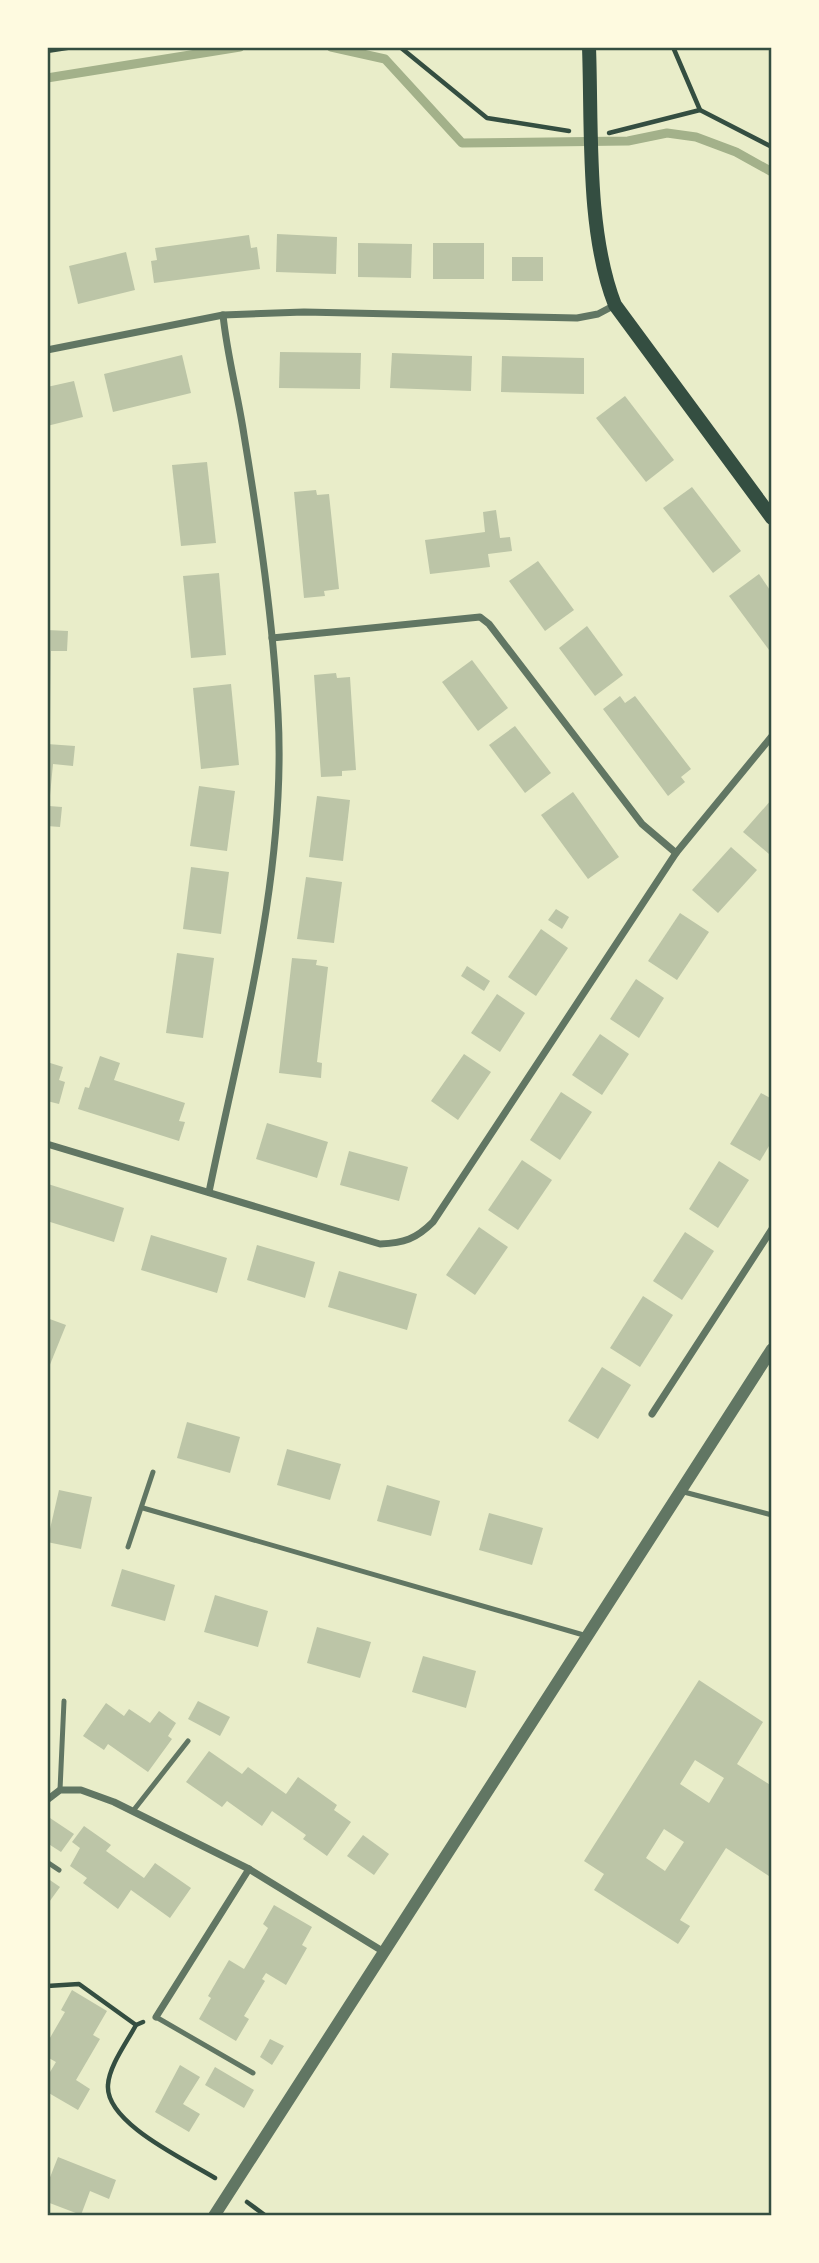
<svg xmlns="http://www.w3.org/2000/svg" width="819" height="2263" viewBox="0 0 819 2263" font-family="'Golos Text',sans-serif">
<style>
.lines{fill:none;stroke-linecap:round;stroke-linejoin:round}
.stream{stroke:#a3b18a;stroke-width:9}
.building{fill:#bcc5a7;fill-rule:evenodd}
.path{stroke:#344e41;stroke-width:4.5}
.service{stroke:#617663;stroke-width:5}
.minor{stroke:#617663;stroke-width:7}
.tertiary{stroke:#617663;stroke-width:12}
.secondary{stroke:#344e41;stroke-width:14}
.neatline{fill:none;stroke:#344e41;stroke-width:2.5}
</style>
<rect width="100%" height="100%" fill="#e9edc9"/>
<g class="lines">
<g class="stream">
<path d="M331 47 385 59 462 143 628 141 667 133 696 137 736 152 772 172"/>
<path d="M47 78 240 47"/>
</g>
</g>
<g class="building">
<path d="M277 234 337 237 336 274 276 272Z"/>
<path d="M249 235 251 248 257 247 260 269 154 283 151 261 157 260 155 248Z"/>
<path d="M358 243 412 244 411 278 358 277Z"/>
<rect x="433" y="243" width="51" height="36"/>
<path d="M126 252 135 290 78 304 69 266Z"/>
<rect x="512" y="257" width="31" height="24"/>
<path d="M280 352 361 353 360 389 279 388Z"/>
<path d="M392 353 472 356 471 391 390 388Z"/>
<path d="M182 355 191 393 113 412 104 374Z"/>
<path d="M502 356 584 358V394L501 392Z"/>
<path d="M74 381 83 417 47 426V387Z"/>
<path d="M625 396 674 460 646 482 596 418Z"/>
<path d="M207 462 216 543 181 546 172 465Z"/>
<path d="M692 487 741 551 713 573 663 508Z"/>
<path d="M316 490 317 495 329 494 339 589 324 591 325 596 304 598 294 492Z"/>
<path d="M496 510 500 538 510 537 512 551 488 554 490 567 430 574 425 540 485 532 483 512Z"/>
<path d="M538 561 574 610 545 631 509 581Z"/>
<path d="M219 573 226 655 191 658 183 576Z"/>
<path d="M759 574 772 593V654L729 596Z"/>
<path d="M587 626 623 675 595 696 559 648Z"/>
<path d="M47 630 68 631 67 651H51L50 725H47Z"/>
<path d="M472 660 508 708 478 731 442 682Z"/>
<path d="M336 673 337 678 350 677 356 770 342 771V776L321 777 314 675Z"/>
<path d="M231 684 239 765 201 769 193 688Z"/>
<path d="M620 696 625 703 635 696 691 769 681 777 685 782 668 796 603 709Z"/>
<path d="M515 726 551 773 525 793 489 745Z"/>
<path d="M47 744 75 746 73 766 53 764 49 806 62 807 60 827 47 826Z"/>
<path d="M199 786 235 791 227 851 190 846Z"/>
<path d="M573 792 619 857 588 879 541 815Z"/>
<path d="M317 796 350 800 343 861 309 857Z"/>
<path d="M772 799V850L769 854 743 832Z"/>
<path d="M731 847 757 870 718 913 692 890Z"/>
<path d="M191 867 229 872 221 934 183 929Z"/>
<path d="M306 877 342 882 334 943 297 939Z"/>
<path d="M556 909 569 917 562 929 548 920Z"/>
<path d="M680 913 709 932 677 980 648 961Z"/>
<path d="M541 929 568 948 536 996 508 977Z"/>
<path d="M177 953 214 958 203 1038 166 1033Z"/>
<path d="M292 958 317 960 316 965 328 967 317 1062 322 1063 321 1078 279 1073Z"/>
<path d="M467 966 490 981 484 991 461 976Z"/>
<path d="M636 979 664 998 639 1038 610 1019Z"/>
<path d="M497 994 525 1013 500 1052 471 1033Z"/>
<path d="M600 1034 629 1054 602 1095 572 1075Z"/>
<path d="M464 1054 491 1072 458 1120 431 1101Z"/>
<path d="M100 1056 120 1063 114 1080 185 1103 179 1121 185 1122 179 1141 78 1109 85 1087 89 1088Z"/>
<path d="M47 1062 63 1067 59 1080 65 1082 59 1104 47 1101Z"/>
<path d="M561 1092 592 1112 560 1160 530 1140Z"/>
<path d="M761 1093 772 1099V1141L760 1161 730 1144Z"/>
<path d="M267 1123 328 1142 317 1178 256 1159Z"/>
<path d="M349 1151 408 1167 399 1201 340 1185Z"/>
<path d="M522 1160 552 1180 518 1230 488 1210Z"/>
<path d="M719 1161 749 1180 718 1228 689 1209Z"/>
<path d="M48 1184 124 1208 114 1242 47 1221Z"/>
<path d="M479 1227 508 1247 475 1295 446 1275Z"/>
<path d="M685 1232 714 1251 682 1300 653 1281Z"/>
<path d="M151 1235 227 1258 217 1293 141 1270Z"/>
<path d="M257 1245 315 1262 305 1298 247 1280Z"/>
<path d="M339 1271 417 1294 407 1330 328 1307Z"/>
<path d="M643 1296 673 1315 640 1367 610 1348Z"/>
<path d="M47 1318 66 1325 47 1372Z"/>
<path d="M602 1367 631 1385 598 1439 568 1421Z"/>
<path d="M187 1422 240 1437 230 1473 177 1458Z"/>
<path d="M287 1449 341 1464 330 1500 277 1485Z"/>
<path d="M387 1485 440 1501 431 1536 377 1521Z"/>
<path d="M59 1490 92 1497 81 1549 47 1542Z"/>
<path d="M489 1513 543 1528 532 1565 479 1550Z"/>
<path d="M122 1569 175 1585 165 1621 111 1606Z"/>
<path d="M215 1595 268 1611 258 1647 204 1632Z"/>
<path d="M317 1627 371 1642 360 1678 307 1663Z"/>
<path d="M423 1656 476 1671 466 1708 412 1692Z"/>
<path d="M699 1680 763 1722 737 1764 772 1786V1878L726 1848 680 1920 690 1926 678 1944 594 1890 604 1874 584 1861ZM695 1760 724 1778 709 1803 680 1784ZM664 1829 684 1842 665 1871 646 1858Z"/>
<path d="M198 1701 230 1717 220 1736 188 1719Z"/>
<path d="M106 1703 124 1716 129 1709 150 1723 159 1711 176 1723 168 1736 172 1739 148 1772 108 1744 104 1750 83 1736Z"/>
<path d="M209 1751 242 1774 248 1767 286 1794 298 1777 337 1805 334 1810 351 1822 327 1856 303 1839 306 1835 272 1811 262 1826 227 1801 222 1807 186 1782Z"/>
<path d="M50 1818 74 1834 61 1852 47 1843V1823Z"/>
<path d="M84 1826 111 1845 106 1851 144 1878 155 1863 191 1888 170 1918 131 1890 118 1909 83 1883 87 1878 70 1866 80 1848 72 1842Z"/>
<path d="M363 1835 389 1854 374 1875 347 1856Z"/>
<path d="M47 1878 60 1887 47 1905Z"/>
<path d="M274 1905 312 1927 302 1945 307 1948 286 1985 266 1973 262 1979 265 1981 244 2016 249 2019 236 2041 199 2019 211 1998 208 1996 229 1960 244 1969 268 1928 263 1924Z"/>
<path d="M72 1990 107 2011 93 2035 100 2039 76 2080 90 2089 78 2110 47 2092V2077L56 2062 47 2057V2043L65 2012 61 2010Z"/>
<path d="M270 2039 284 2046 272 2065 260 2057Z"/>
<path d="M180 2065 200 2077 183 2104 200 2114 189 2132 155 2112Z"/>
<path d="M215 2067 254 2090 244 2108 205 2085Z"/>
<path d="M58 2157 116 2180 109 2199 90 2191 81 2215 47 2202V2185Z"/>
</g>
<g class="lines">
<g class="path">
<path d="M400 47 487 118 569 131"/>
<path d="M673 47 700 110 772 147"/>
<path d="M47 51 73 47"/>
<path d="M609 133 700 110"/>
<path d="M47 1986 79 1984 136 2025"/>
<path d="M143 2022 136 2025C127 2042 109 2066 108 2085 105 2123 186 2160 215 2178"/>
<path d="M247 2202 266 2216"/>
</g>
<g class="service">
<path d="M680 1491 772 1515"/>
<path d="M143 1508 587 1636"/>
<path d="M128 1547 153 1472"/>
<path d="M60 1790 64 1701"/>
<path d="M133 1811 188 1741"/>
<path d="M47 1862 59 1870"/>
<path d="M156 2017 253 2073"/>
</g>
<g class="minor">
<path d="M47 350 223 315 304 312 577 318 598 314 615 305"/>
<path d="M272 638 480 617 489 624 642 824 676 853"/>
<path d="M47 1144 380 1244C404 1243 416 1239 433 1222L676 853 772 736"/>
<path d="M209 1192C241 1036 287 873 278 713 273 620 259 526 244 435 238 395 227 355 223 315"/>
<path d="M652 1414 772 1229"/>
<path d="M47 1800 60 1790H81L114 1802 249 1869 384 1952"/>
<path d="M156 2017 249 1869"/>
</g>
<path class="tertiary" d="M214 2216 772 1349"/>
<path class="secondary" d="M589 47C592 128 586 231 615 305L772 518"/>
</g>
<rect width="819" height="2263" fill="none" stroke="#fefae0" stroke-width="98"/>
<rect x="49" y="49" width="721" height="2165" class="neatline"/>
</svg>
